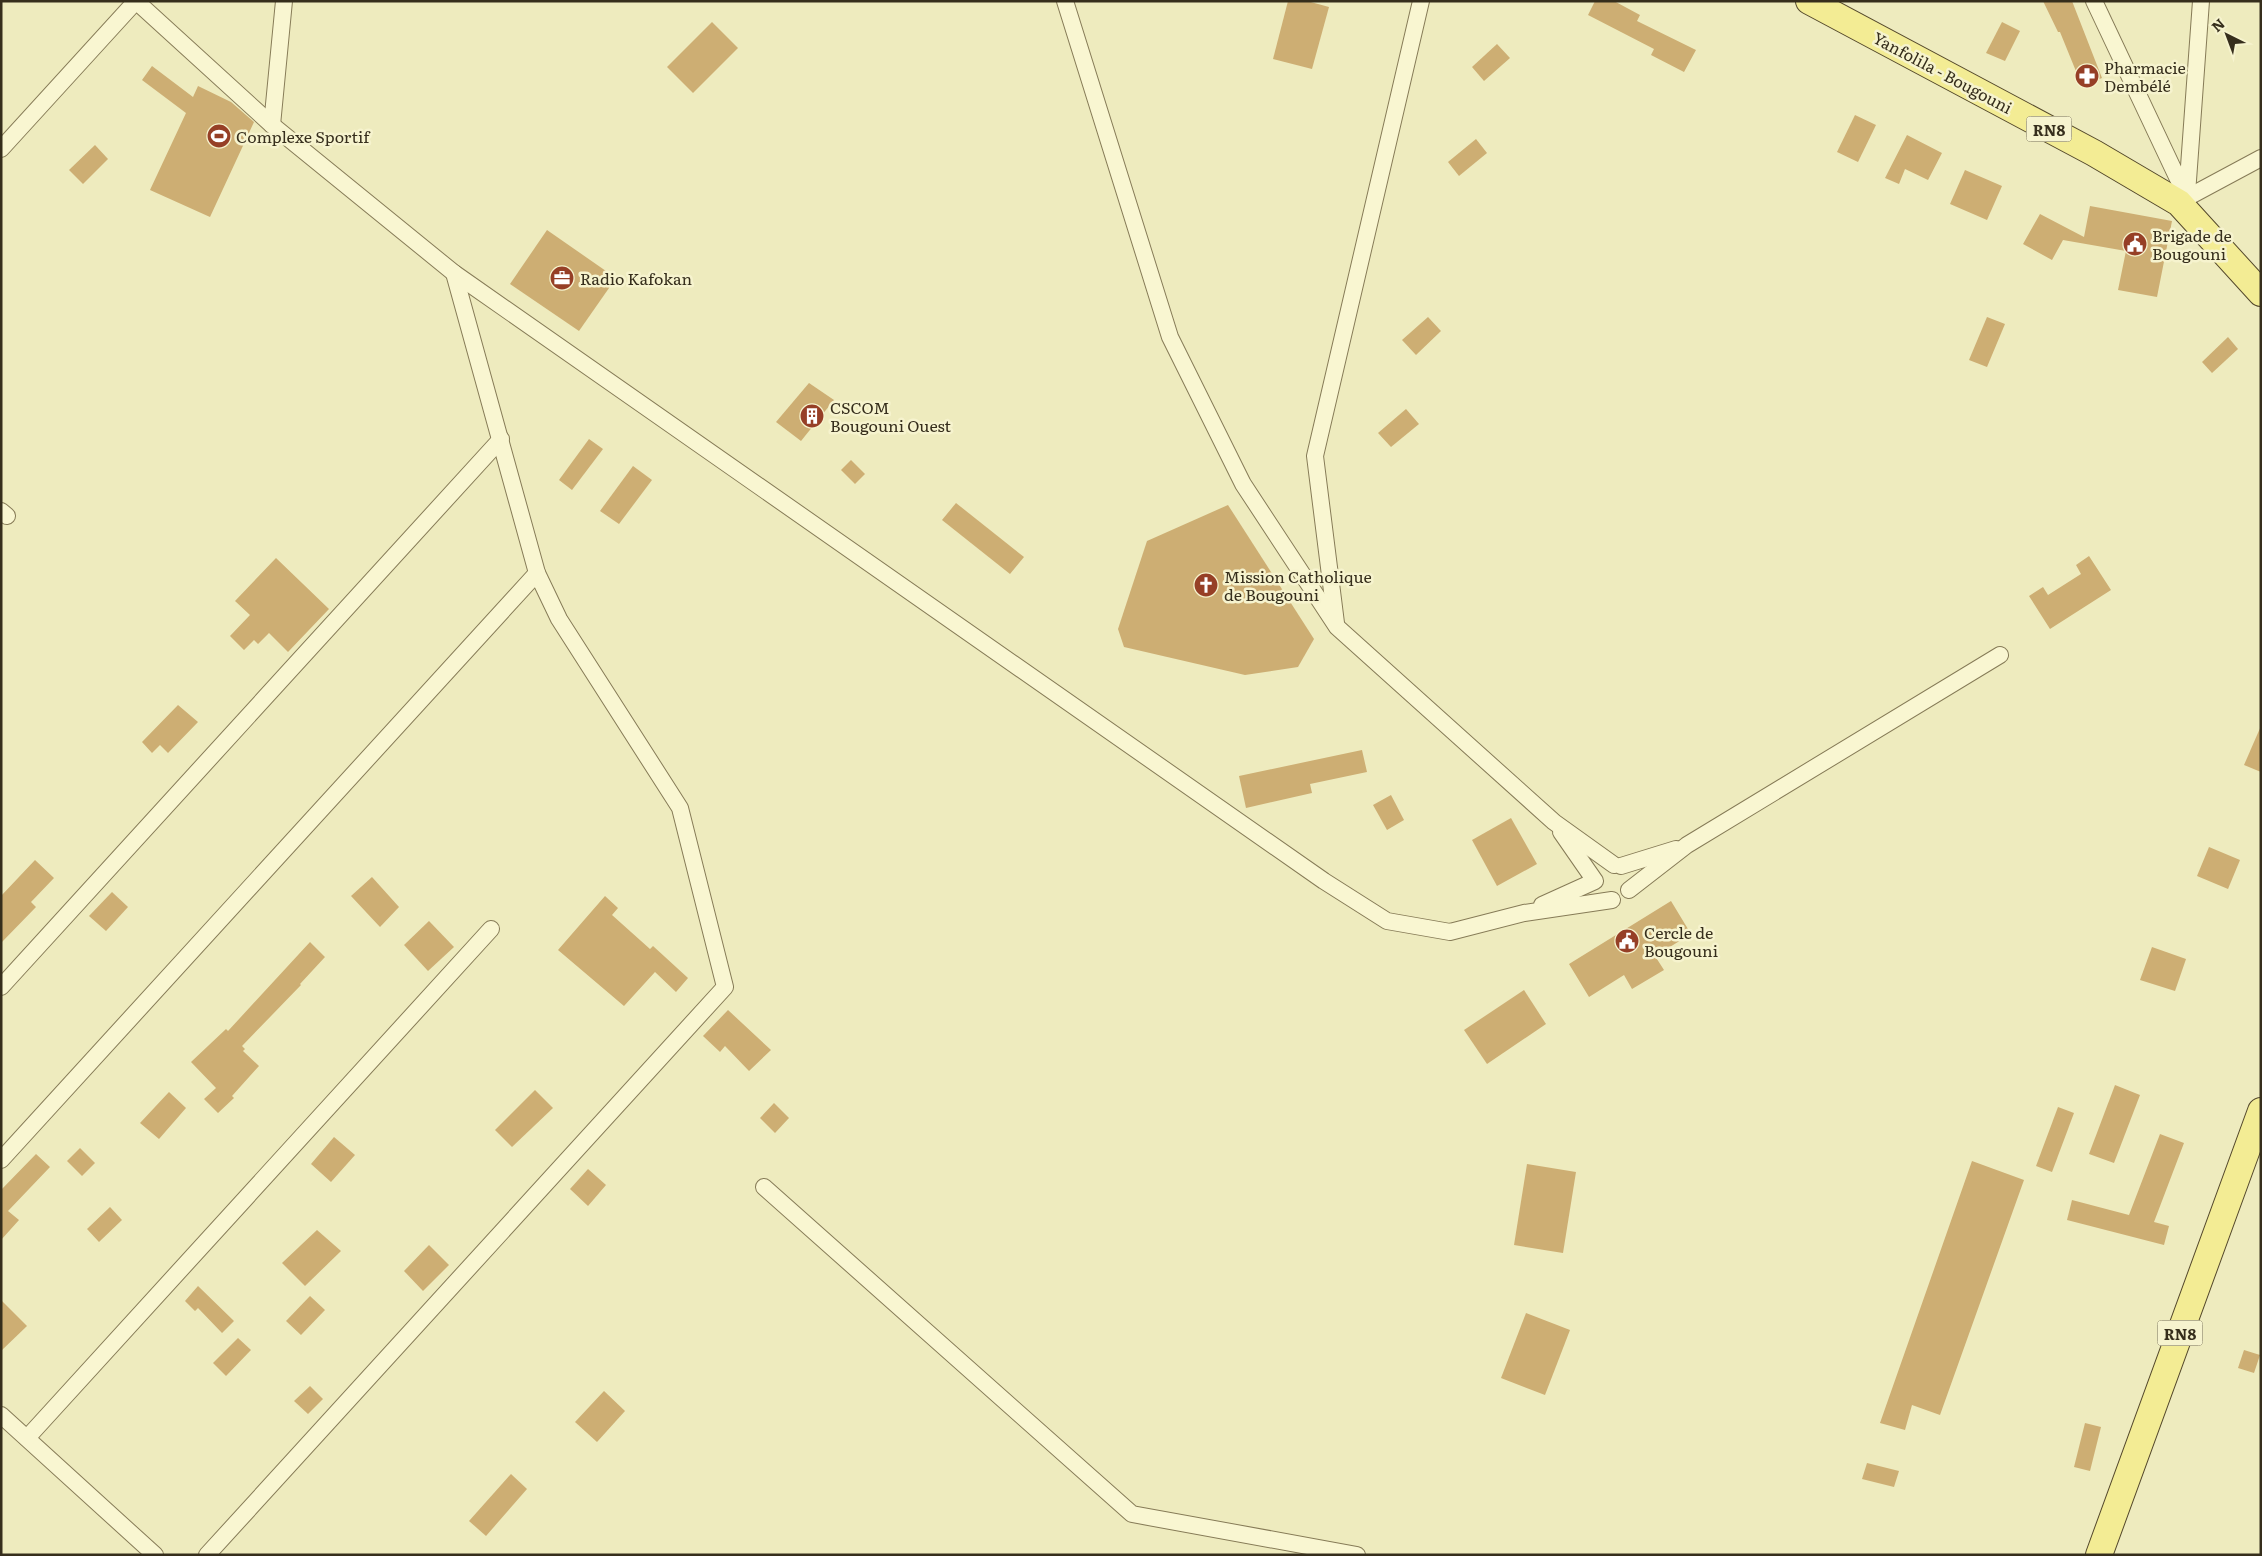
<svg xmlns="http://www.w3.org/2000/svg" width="2262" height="1556" viewBox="0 0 2262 1556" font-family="Literata,serif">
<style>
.building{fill:#cdae73}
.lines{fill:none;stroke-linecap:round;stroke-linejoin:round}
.minor-casing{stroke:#867b57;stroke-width:18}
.primary-casing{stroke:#54482b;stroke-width:28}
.minor{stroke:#f9f6d1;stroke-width:16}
.primary{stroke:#f3ec94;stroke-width:26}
.labels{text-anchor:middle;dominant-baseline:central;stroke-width:5;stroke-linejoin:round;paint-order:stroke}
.shield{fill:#f6f3ce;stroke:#706951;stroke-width:1}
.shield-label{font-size:15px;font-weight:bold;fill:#362e1c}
.poi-label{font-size:16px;fill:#362e1c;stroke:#f6f3ce;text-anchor:start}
.street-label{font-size:16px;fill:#362e1c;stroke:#f6f3ce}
</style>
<rect width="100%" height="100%" fill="#eeebbe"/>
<g class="building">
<path d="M1288 1H1307L1329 7 1312 69 1273 59Z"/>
<path d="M1595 1H1614L1640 15 1637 21 1696 50 1684 72 1651 55 1654 49 1588 15Z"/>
<path d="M2043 1H2072L2102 78 2082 86 2060 32H2058Z"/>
<path d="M712 22 738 48 693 93 667 67Z"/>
<path d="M2002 22 2020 31 2005 61 1986 53Z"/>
<path d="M1497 44 1510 58 1484 81 1472 67Z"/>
<path d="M152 66 193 97 198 86 231 102 254 122 210 217 150 190 186 113 142 80Z"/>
<path d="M1855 115 1876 125 1858 162 1837 152Z"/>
<path d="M1907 135 1942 153 1928 180 1905 169 1899 184 1885 178Z"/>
<path d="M1476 139 1487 153 1459 176 1448 162Z"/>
<path d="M95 145 108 159 83 184 69 170Z"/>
<path d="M1965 170 2002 186 1987 220 1950 204Z"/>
<path d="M2090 206 2172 221 2157 297 2118 290 2126 251 2063 240 2052 260 2023 244 2040 214 2084 237Z"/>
<path d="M547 230 616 278 579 331 510 284Z"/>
<path d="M1428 317 1441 331 1416 355 1402 340Z"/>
<path d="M1987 317 2005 324 1987 367 1969 360Z"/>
<path d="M2228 337 2238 349 2212 373 2202 362Z"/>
<path d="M809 383 834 400 801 441 776 422Z"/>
<path d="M1406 409 1419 424 1391 447 1378 433Z"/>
<path d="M589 439 603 449 572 490 559 480Z"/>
<path d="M851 460 865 474 855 484 841 470Z"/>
<path d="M633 466 652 480 619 524 600 511Z"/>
<path d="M956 503 1024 557 1010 574 942 520Z"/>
<path d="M1228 505 1314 639 1298 667 1245 675 1124 647 1118 629 1147 541Z"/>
<path d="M2089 556 2111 590 2050 629 2029 596 2043 587 2048 595 2081 574 2076 565Z"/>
<path d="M276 558 329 609 288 652 269 633 258 644 254 640 244 650 230 636 250 615 235 601Z"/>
<path d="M178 705 198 722 168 753 160 745 152 753 142 742Z"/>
<path d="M2261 726V772L2244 765Z"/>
<path d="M1362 750 1367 772 1310 784 1312 793 1246 808 1239 776Z"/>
<path d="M1391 795 1404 820 1387 830 1373 805Z"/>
<path d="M1511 818 1537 864 1497 886 1472 840Z"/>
<path d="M2209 847 2240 860 2228 889 2197 876Z"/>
<path d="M35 860 54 878 31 902 36 907 1 943V896Z"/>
<path d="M372 877 399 907 380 927 351 896Z"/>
<path d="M112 892 128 907 106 931 89 916Z"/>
<path d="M605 896 618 908 612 915 650 949 653 946 688 978 676 992 655 972 624 1006 558 950Z"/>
<path d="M1671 901 1691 934 1655 956 1664 970 1632 989 1624 975 1589 997 1569 964Z"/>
<path d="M429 921 454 947 428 971 404 945Z"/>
<path d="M310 942 325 957 300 984 301 985 242 1046 245 1049 243 1051 259 1066 232 1096 234 1098 218 1113 204 1099 216 1088 191 1062 226 1029 228 1031Z"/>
<path d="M2152 947 2186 959 2175 991 2140 980Z"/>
<path d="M1524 990 1546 1024 1487 1064 1464 1030Z"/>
<path d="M728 1010 771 1050 749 1071 725 1046 720 1052 703 1036Z"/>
<path d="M2115 1085 2140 1095 2114 1163 2089 1154Z"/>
<path d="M535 1090 553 1108 512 1147 495 1130Z"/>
<path d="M169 1092 186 1108 159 1139 140 1123Z"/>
<path d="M774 1103 789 1118 775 1133 760 1118Z"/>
<path d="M2058 1107 2074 1113 2052 1172 2036 1166Z"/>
<path d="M2160 1134 2184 1143 2154 1222 2169 1226 2164 1245 2067 1220 2072 1200 2129 1215Z"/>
<path d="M334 1137 355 1155 331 1182 311 1164Z"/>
<path d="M80 1148 95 1163 82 1176 67 1161Z"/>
<path d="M36 1154 50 1167 8 1211 19 1220 1 1240V1190Z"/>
<path d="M1972 1161 2024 1180 1940 1415 1912 1405 1905 1430 1880 1423Z"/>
<path d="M1527 1164 1576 1172 1563 1253 1514 1245Z"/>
<path d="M588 1169 606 1185 588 1206 570 1189Z"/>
<path d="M110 1207 122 1220 99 1242 87 1229Z"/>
<path d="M317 1230 341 1251 305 1286 282 1263Z"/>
<path d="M429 1245 449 1265 423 1291 404 1271Z"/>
<path d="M198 1286 234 1321 222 1333 198 1308 195 1311 185 1301Z"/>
<path d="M310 1296 325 1310 301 1335 286 1321Z"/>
<path d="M1 1300 27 1326 1 1351Z"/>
<path d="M1526 1313 1570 1330 1545 1395 1501 1378Z"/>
<path d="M238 1338 251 1350 226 1376 213 1363Z"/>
<path d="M2244 1350 2260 1355 2254 1373 2238 1368Z"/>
<path d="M310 1386 323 1399 308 1414 294 1401Z"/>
<path d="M604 1391 625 1411 597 1442 575 1422Z"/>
<path d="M2085 1423 2101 1427 2090 1471 2074 1467Z"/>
<path d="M1867 1463 1899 1471 1894 1487 1862 1479Z"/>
<path d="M511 1474 527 1489 486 1536 469 1521Z"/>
</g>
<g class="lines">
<defs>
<g id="minor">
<path d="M136 1 272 125 454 273 1324 881 1387 921 1450 932 1524 913 1612 900"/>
<path d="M1065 1 1170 337 1243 484 1337 627 1554 822 1614 865"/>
<path d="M2094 1 2186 196"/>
<path d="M272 125 284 1"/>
<path d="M1 149 136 1"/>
<path d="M2187 194 2201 1"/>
<path d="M2179 202 2261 158"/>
<path d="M1 511 7 516"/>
<path d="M1336 623 1315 456 1421 1"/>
<path d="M1621 866 1676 849"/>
<path d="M1629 890 1687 845 2000 655"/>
<path d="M1542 905 1595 881 1561 832"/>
<path d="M1 987 501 439"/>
<path d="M1 1160 537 573"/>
<path d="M764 1187 1132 1514 1357 1555"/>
<path d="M1 1415 155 1555"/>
<path d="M27 1438 491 929"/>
<path d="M207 1555 725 987 680 808 559 619 537 573 454 273"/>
</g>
<g id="primary">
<path d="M1809 1 2094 153 2179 203 2261 293"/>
<path d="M2099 1555 2261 1111"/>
</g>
</defs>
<use href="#minor" class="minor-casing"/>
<use href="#primary" class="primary-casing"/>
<use href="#minor" class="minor"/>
<use href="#primary" class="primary"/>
</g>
<defs>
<symbol id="pharmacy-disc" viewBox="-11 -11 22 22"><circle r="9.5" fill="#963f26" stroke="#f6f3ce"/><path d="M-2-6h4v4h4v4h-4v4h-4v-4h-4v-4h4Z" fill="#fff"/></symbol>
<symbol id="stadium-disc" viewBox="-11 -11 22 22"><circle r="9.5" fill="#963f26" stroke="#f6f3ce"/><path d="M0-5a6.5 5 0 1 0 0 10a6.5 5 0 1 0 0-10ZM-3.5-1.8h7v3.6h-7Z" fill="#fff"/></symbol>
<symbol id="civic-disc" viewBox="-11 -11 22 22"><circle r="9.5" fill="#963f26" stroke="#f6f3ce"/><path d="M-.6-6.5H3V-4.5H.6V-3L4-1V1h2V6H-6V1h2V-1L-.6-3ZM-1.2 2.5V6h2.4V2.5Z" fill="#fff"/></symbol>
<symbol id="office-disc" viewBox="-11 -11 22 22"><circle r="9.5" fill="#963f26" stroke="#f6f3ce"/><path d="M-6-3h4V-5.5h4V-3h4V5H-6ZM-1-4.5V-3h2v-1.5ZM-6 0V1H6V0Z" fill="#fff"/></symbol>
<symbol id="building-disc" viewBox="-11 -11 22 22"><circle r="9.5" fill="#963f26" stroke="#f6f3ce"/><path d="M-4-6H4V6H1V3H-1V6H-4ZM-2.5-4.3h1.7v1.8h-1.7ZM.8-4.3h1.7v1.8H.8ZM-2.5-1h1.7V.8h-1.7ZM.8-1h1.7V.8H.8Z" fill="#fff"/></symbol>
<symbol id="church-disc" viewBox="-11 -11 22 22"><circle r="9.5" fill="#963f26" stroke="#f6f3ce"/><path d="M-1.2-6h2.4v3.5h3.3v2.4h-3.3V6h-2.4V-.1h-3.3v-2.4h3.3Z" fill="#fff"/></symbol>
</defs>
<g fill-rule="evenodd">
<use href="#pharmacy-disc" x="2073" y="62" width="28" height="28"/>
<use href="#stadium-disc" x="205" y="122" width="28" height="28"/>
<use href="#civic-disc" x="2121" y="230" width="28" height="28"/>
<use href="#office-disc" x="548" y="264" width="28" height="28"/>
<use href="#building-disc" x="798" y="402" width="28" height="28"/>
<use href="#church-disc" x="1192" y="571" width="28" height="28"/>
<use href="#civic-disc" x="1613" y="927" width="28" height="28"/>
</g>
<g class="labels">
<g class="shield">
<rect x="2026.5" y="116.5" width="45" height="25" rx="4"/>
<rect x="2157.5" y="1320.5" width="45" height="25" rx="4"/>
</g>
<g class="shield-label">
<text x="2049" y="129">RN8</text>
<text x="2180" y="1333">RN8</text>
</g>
<g class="poi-label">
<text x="2104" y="67">Pharmacie<tspan x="2104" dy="18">Dembélé</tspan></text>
<text x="236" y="136">Complexe Sportif</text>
<text x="2152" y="235">Brigade de<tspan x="2152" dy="18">Bougouni</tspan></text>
<text x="580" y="278">Radio Kafokan</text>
<text x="830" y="407">CSCOM<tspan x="830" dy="18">Bougouni Ouest</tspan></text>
<text x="1224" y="576">Mission Catholique<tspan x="1224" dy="18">de Bougouni</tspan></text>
<text x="1644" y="932">Cercle de<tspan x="1644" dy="18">Bougouni</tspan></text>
</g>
<g class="street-label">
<text transform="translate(1943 72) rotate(28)">Yanfolila - Bougouni</text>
</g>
</g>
<rect width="2262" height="1556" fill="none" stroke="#362e1c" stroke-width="5"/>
<g transform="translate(2227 35) rotate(318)" stroke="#f6f3ce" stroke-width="4" paint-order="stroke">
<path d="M0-4L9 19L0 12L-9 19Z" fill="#362e1c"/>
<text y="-8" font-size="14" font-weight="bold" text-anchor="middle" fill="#362e1c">N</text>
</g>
</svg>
